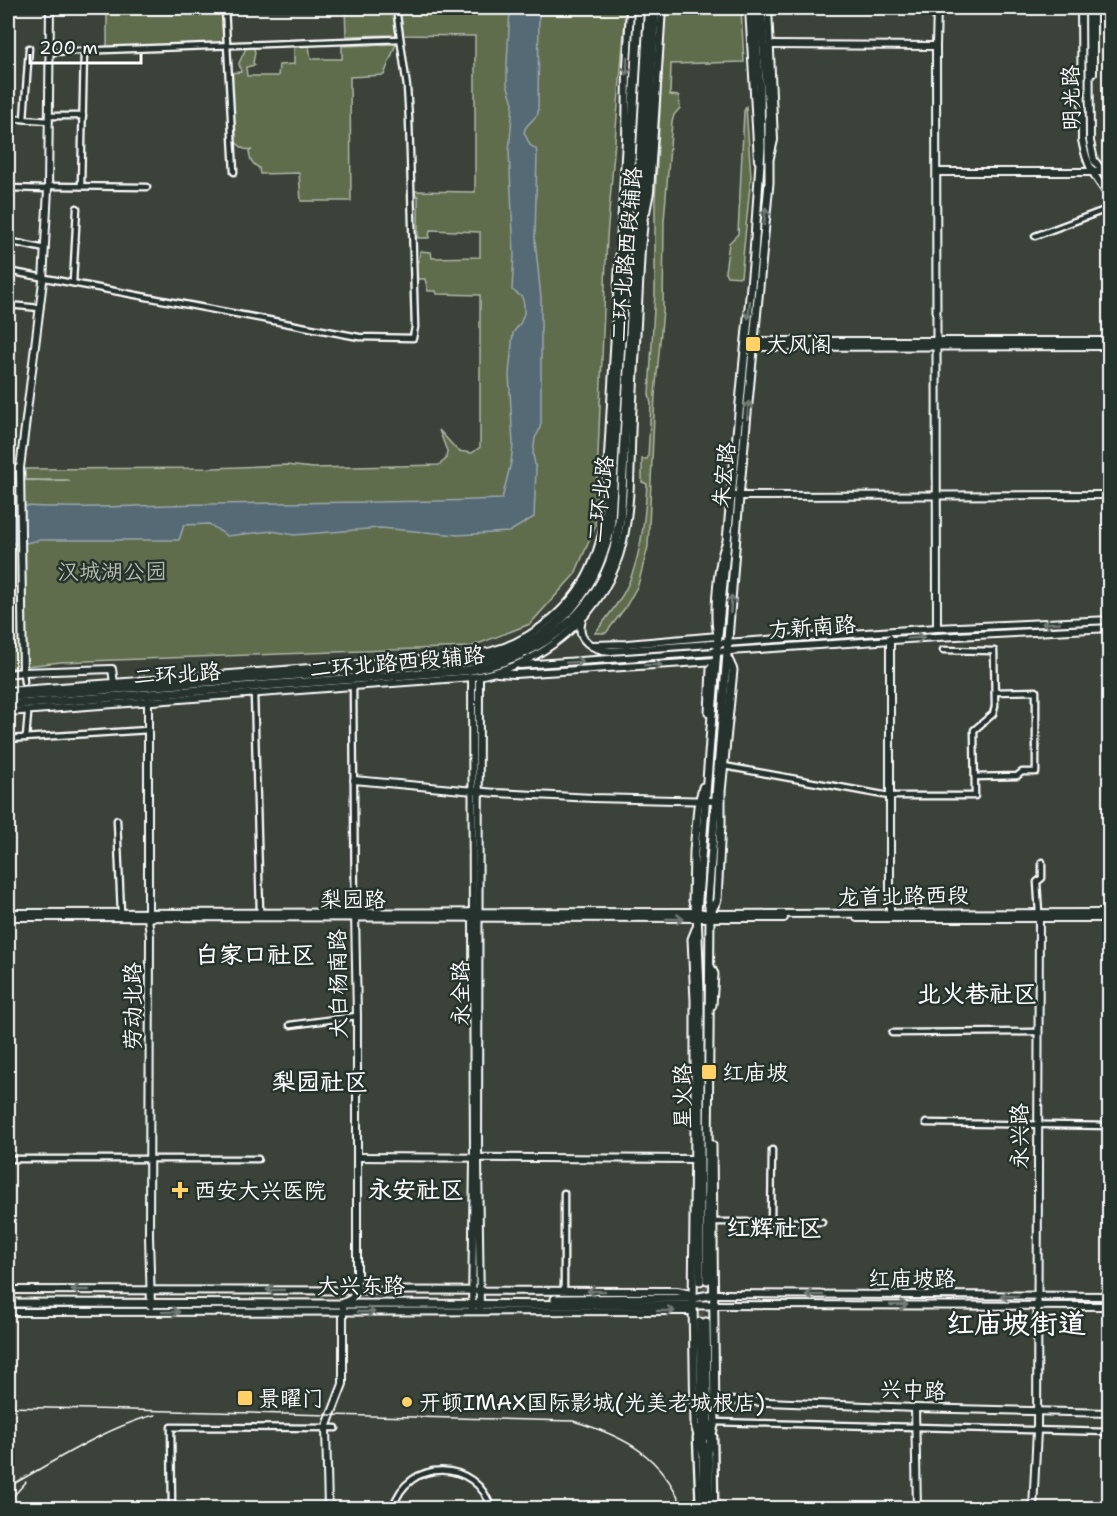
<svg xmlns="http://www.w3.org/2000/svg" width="1117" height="1516" viewBox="0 0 1117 1516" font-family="'Shantell Sans','LXGW WenKai TC',sans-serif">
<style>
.green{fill:#5f6d4e;stroke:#afb6a6;stroke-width:1.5}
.water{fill:#566b74;stroke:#9aa6ac;stroke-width:1.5}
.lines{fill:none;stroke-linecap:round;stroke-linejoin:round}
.primary-tunnel{stroke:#4f554d;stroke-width:7;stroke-dasharray:7 3.5;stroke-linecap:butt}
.street-casing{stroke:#fff;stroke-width:9}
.secondary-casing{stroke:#fff;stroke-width:10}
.primary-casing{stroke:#fff;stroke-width:11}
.highway-casing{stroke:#fff;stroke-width:12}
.street{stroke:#26332d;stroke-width:4.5}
.secondary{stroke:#26332d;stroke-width:6}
.primary{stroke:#26332d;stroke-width:7}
.highway{stroke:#26332d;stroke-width:8}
.rail{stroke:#fff;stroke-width:1.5}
.oneway{stroke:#727a76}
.poi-dot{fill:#ffd166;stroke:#26332d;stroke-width:2}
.labels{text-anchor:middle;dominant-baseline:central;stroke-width:5;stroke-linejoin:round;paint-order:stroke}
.street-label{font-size:22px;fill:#fff;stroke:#26332d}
.poi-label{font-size:22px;fill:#fff;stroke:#26332d;text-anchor:start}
.park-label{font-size:22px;fill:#b7bdaf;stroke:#26332d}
.neighbourhood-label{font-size:24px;font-weight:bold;fill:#fff;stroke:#26332d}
.district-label{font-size:28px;font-weight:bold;fill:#fff;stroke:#26332d}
</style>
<rect width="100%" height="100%" fill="#3b4239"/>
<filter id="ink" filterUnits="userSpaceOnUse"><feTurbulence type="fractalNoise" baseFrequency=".0167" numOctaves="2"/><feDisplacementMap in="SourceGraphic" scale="12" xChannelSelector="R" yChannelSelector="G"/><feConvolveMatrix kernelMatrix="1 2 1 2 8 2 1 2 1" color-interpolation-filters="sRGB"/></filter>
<g filter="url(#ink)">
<g class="green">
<path d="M107 8H224L225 38 221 43 107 48Z"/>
<path d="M345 8H393L396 35 346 36Z"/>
<path d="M396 8H626L607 237 595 527 575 574 530 624 470 647 61 662 8 668V480L69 481 68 480H25V469L214 468 286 465 313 468 439 465 446 459 447 451 439 430 458 451 472 453 480 447V295L437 294 436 291H428L425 279H413L412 262 419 261 420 251 431 252 432 258 480 257V232L430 230 429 238H418V196L412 191 475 192V36L399 35Z"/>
<path d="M706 9H741L744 62 671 64 670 95 679 96 680 108 674 115 672 122 664 221 663 310 655 395 648 547 638 585 625 608 606 633H595C608 616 624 597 631 577 642 548 645 515 647 484L642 482V459H647L648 457 651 404 649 394 655 292V201L665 16 671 14 705 13Z"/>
<path d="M396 44 384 75 350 77 351 201H301L299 173 260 174 259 168C252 164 250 160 249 151L252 150 244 149 234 141 229 73 241 72 239 63 247 46H253L255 52 253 63 255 65 246 67 247 76H278L279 65 294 64V47L309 46 311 59H342V46Z"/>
<path d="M746 107 751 176 741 277 727 276 725 272 729 243 738 234 744 111Z"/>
</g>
<path class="water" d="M510 8H539L538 114 526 127 524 132 530 145 536 149 537 154 535 239 541 298V423L539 431 535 438 533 454 536 470 534 517 509 532 458 535 380 528 294 535 272 531 227 536 209 524 184 525 179 540H40L21 544 8 543V506L10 505C76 510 144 505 210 504 308 502 405 503 502 499L511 462 513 445 509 374 513 333 521 322 524 313V304L522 297 512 290 514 255 509 152 513 103 507 84V64Z"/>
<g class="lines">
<g class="primary-tunnel">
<path d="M700 1281V1322"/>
<path d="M706 1322 707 1280"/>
</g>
<defs>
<g id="street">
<path d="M225 8 234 172"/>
<path d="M50 52 400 39"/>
<path d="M49 116H83"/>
<path d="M8 118 49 121"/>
<path d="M24 119 29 48"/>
<path d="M49 186 147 187"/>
<path d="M81 186 84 51"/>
<path d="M8 188 48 189"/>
<path d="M1035 236 1110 208"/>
<path d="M8 241 45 249"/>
<path d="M8 271 359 337 413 338 415 327 409 119 407 87 396 8"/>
<path d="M73 283 77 208"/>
<path d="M8 305 40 308"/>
<path d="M8 468H20"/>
<path d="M23 672 24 682"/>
<path d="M353 685 355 912"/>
<path d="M254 693 260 912"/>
<path d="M26 738 28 714"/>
<path d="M8 739 148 730"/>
<path d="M724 766 889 796H975L974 730 993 714 995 706 994 651 943 650"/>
<path d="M975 777 1017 776 1022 772H1036V691L995 692"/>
<path d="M117 820 121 913"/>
<path d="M1039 913 1037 882 1042 878V862"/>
<path d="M290 1025 357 1016"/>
<path d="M892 1033 1038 1032"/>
<path d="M926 1123 1110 1126"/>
<path d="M9 1159H258"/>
<path d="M564 1193V1291"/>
<path d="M714 1222H822"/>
<path d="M771 1222 772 1150"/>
<path d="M714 1422 1110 1432"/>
<path d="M714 1436 715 1508"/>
<path d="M696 1437 699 1508"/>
<path d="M172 1508 171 1427 336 1428"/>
<path d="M393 1508C407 1457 477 1459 491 1508"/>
</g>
<g id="secondary">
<path d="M749 8 758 160"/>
<path d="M768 8 774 140 770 157"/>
<path d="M1081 8 1082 140C1087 166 1094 176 1110 197"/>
<path d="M1089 8 1090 141 1094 160 1110 182"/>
<path d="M1093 8V73"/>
<path d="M770 45 936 46 937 628"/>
<path d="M936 46 937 8"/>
<path d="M937 172H1110"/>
<path d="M646 212 650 192 662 8"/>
<path d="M754 341H1110"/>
<path d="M754 347 1110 346"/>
<path d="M735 496 1110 495"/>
<path d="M582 620C575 640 593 650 611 651L937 628 1110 620"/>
<path d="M593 645 627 644 718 636C712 619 718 559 726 543"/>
<path d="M520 665 937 637 1110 628"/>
<path d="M23 672 20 468 43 281 48 189 50 8"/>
<path d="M497 673 515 674 716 661"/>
<path d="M8 674 23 672 112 669 114 683"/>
<path d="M479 676 478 1159 480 1308"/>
<path d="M8 691 455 657C467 655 480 654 492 651 535 639 577 604 593 562 598 550 601 538 604 526L626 140 627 68 630 8"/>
<path d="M148 700V917L150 936 149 1236 151 1306"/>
<path d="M8 712 472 677C544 666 607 613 623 541 632 502 630 459 632 418 635 362 638 306 641 249L644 222"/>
<path d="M354 780 496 793 593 798 715 801"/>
<path d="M8 913 697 912 710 914 1110 913"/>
<path d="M890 916V638"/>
<path d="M8 917 784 918"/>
<path d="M857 918H1110"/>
<path d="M357 1157 694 1159"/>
<path d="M8 1290 677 1291 691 1294 694 1298"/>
<path d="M714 1294 1110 1296"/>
<path d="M714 1305 1110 1306"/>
<path d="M472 1309 474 1159 472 677"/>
<path d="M8 1312 693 1311"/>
<path d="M715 1400 915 1408 1110 1413"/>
<path d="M915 1408 917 1508"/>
<path d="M328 1508 326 1428 343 1384V1303L351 1299 357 1291V1016L355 913"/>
<path d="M1033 1508 1037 1431 1039 914"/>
</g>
<g id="primary">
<path d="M709 713 711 669 715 663"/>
<path d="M696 909 693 901 694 851 698 807 703 787"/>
<path d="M710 914 717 900 721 823V792L733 670 728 659"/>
<path d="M696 929 692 939 695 1000V1131L693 1303 695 1425 702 1450"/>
<path d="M710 966 714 974 712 1005"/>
<path d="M707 1280 710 914 708 900 739 497 769 183V110L763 40"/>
<path d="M700 1281V992L697 912 718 636 754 254 761 147 760 89 756 39"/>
<path d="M555 1299 694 1298 714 1294"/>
<path d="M8 1303 714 1305"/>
<path d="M700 1322 704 1508"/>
<path d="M706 1322 708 1437"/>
<path d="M708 1448 710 1508"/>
<path d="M708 1451 715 1421 712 1145"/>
</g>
<g id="highway">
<path d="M754 8 756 39"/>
<path d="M761 8 763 40"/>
<path d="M640 228 643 217 655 8"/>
<path d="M8 697 474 661C548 648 593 600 610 529L639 8"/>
<path d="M8 705 469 670C536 658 595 617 614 550 617 539 618 528 620 518L649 8"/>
</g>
</defs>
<use href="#street" class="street-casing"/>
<use href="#secondary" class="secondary-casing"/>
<use href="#primary" class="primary-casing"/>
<use href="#highway" class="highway-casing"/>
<use href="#street" class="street"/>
<use href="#secondary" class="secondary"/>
<use href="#primary" class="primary"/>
<use href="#highway" class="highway"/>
<g class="rail">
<path d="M8 1407 573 1421C625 1436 662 1456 683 1508"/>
<path d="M8 1487C50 1464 108 1426 155 1415"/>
<path d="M8 1502 26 1482"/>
</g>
</g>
<defs><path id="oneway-shaft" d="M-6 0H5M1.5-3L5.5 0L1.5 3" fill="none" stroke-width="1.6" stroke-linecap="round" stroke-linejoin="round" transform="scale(1.5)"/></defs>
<g class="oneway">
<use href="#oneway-shaft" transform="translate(627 66) rotate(92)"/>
<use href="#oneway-shaft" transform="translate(765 216) rotate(-84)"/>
<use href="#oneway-shaft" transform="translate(749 310) rotate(96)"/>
<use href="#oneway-shaft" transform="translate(748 410) rotate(-85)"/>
<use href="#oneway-shaft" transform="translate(731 604) rotate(-85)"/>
<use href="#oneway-shaft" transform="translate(1051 623) rotate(177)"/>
<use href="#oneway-shaft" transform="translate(916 638) rotate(-4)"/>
<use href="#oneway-shaft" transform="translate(575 662) rotate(-4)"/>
<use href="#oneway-shaft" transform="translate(653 665) rotate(-1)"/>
<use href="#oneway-shaft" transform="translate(675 919)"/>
<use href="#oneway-shaft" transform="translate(80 1290) rotate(180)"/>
<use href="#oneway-shaft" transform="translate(275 1290) rotate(-180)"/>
<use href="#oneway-shaft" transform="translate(596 1291) rotate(-180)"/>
<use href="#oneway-shaft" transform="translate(814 1295) rotate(-180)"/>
<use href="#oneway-shaft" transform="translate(1009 1296) rotate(-180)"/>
<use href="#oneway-shaft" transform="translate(899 1305)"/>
<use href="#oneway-shaft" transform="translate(666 1311)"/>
<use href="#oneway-shaft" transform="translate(171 1312)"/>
<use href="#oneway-shaft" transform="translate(366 1312)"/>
</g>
</g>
<g class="poi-dot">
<rect x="745" y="336" width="16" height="16" rx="3"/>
<rect x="701" y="1064" width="16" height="16" rx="3"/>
<path d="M177 1181h6v6h6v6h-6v6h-6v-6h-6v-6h6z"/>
<rect x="237" y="1390" width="16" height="16" rx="3"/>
<circle cx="407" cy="1402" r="6"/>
</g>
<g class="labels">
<g class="street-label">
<text transform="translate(1071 98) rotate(-91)">明光路</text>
<text transform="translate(626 254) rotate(-85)">二环北路西段辅路</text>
<text transform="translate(724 475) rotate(-84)">朱宏路</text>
<text transform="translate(600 499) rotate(-83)">二环北路</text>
<text transform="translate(812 627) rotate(-4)">方新南路</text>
<text transform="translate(397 662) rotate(-5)">二环北路西段辅路</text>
<text transform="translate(177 674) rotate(-4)">二环北路</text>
<text transform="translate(903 896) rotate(-1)">龙首北路西段</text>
<text x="353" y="899">梨园路</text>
<text transform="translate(338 984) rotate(-91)">大白杨南路</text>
<text transform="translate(460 993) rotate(-90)">永全路</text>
<text transform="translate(132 1006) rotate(-90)">劳动北路</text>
<text transform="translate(682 1096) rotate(-90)">星火路</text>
<text transform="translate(1019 1136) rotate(-90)">永兴路</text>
<text x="912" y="1278">红庙坡路</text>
<text x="361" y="1285">大兴东路</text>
<text transform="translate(913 1390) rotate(2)">兴中路</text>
</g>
<g class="poi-label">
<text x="766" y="344">大风阁</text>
<text x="722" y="1072">红庙坡</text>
<text x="194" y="1190">西安大兴医院</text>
<text x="258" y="1398">景曜门</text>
<text x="419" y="1402">开顿IMAX国际影城(光美老城根店)</text>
</g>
<g class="park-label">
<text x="112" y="571">汉城湖公园</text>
</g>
<g class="neighbourhood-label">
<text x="255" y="955">白家口社区</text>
<text x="977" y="994">北火巷社区</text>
<text x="320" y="1082">梨园社区</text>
<text x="416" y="1190">永安社区</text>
<text x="774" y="1228">红辉社区</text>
</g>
<g class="district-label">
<text x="1016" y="1323">红庙坡街道</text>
</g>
</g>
<rect width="1117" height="1516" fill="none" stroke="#26332d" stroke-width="30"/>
<rect x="15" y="15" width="1087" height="1486" fill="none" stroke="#fff" stroke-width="2" filter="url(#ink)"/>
<path d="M30 54v9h111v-9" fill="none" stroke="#ffffff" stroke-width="3"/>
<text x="39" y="54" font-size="18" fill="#ffffff" stroke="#26332d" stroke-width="4.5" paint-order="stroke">200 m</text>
</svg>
